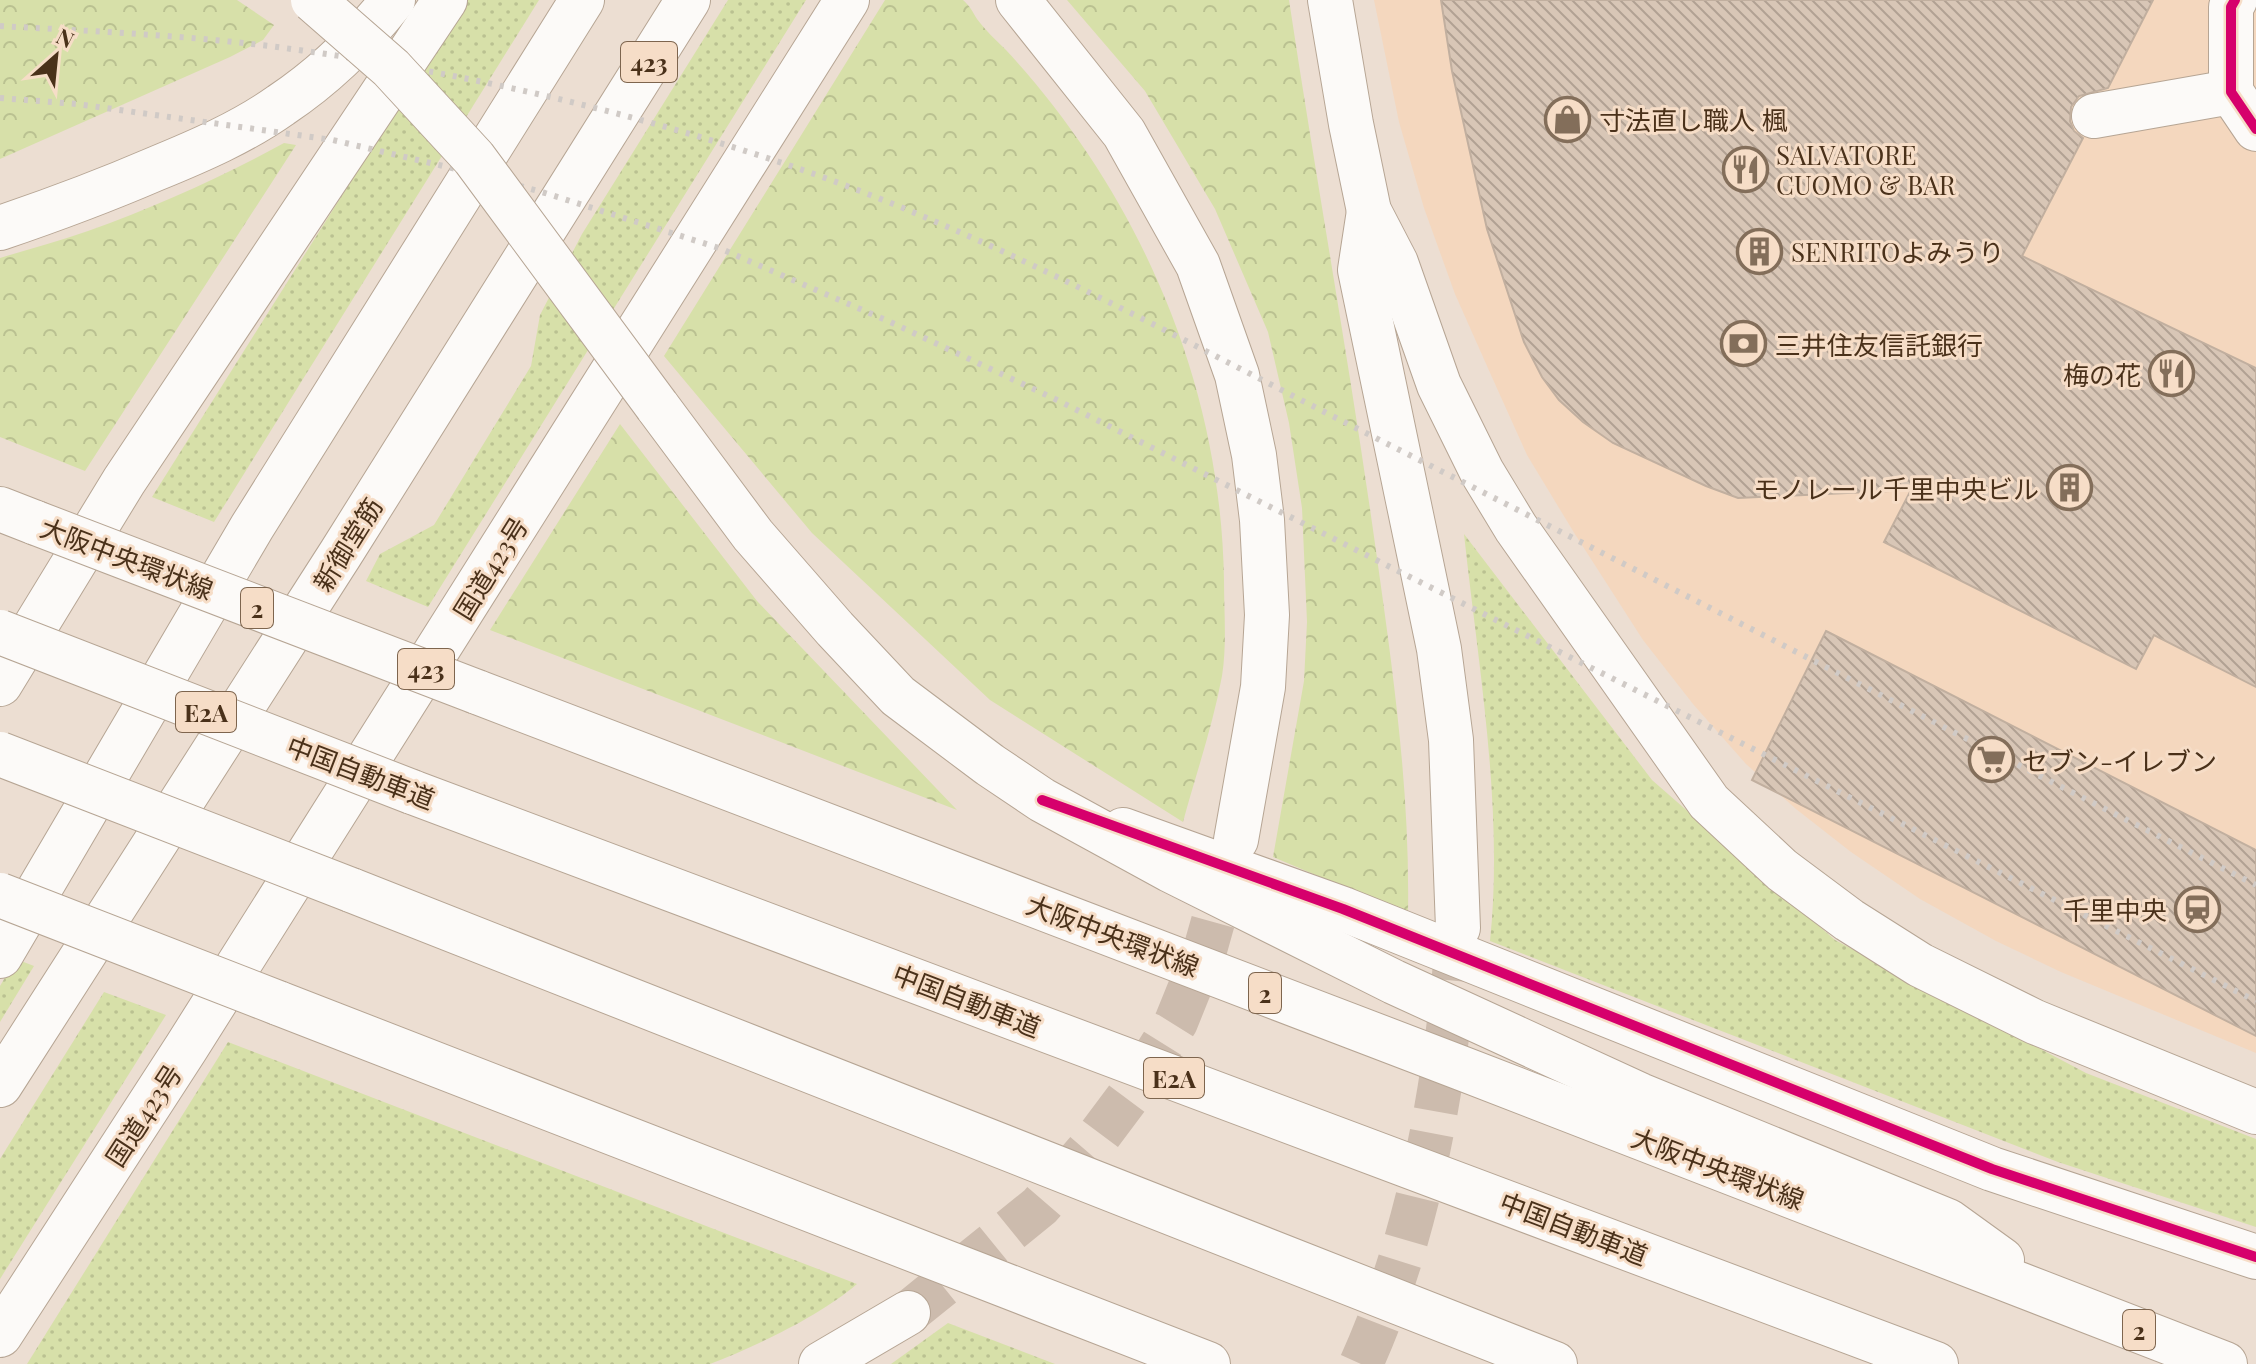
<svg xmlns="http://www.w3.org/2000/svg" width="2256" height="1364" viewBox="0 0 2256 1364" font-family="'Playfair Display','Noto Sans JP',serif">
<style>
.built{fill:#f4d7be}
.grass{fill:url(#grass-dots)}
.forest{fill:url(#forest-crowns)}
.building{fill:url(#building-back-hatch);stroke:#c1af9f;stroke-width:2}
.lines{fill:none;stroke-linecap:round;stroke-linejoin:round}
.major-tunnel{stroke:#ccbbad;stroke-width:44;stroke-dasharray:44 22;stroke-linecap:butt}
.minor-casing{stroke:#b6a594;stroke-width:46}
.major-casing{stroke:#b6a594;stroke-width:46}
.highway-casing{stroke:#b6a594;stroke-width:46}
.minor{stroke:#fcfaf8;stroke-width:44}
.major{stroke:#fcfaf8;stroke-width:44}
.highway{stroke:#fcfaf8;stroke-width:44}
.rail{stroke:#d0cac6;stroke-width:6;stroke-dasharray:4 8;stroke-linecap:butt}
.major-bridge-casing{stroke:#b6a594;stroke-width:46;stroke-linecap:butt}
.highway-bridge-casing{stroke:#b6a594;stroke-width:46;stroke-linecap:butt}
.major-bridge{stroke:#fcfaf8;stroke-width:44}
.highway-bridge{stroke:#fcfaf8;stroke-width:44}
.cycleway-casing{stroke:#f6ddc7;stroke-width:15}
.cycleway{stroke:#d6006c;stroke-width:10}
.labels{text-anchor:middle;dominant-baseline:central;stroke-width:6;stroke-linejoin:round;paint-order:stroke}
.shield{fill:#f6ddc7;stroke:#7e654e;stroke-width:2}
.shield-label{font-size:24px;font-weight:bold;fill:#4a311a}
.poi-label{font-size:26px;fill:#4a311a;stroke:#f6ddc7;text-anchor:start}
.street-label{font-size:26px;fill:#4a311a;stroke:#f6ddc7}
</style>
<defs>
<pattern id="grass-dots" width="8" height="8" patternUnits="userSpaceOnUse" patternTransform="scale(2)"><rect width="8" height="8" fill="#d7e0a9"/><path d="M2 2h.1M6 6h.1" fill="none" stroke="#bac191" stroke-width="1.8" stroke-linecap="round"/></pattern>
<pattern id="forest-crowns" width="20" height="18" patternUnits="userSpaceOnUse" patternTransform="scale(2)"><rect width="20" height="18" fill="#d7e0a9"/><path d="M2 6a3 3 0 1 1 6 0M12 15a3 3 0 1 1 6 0" fill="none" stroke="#bac191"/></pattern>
<pattern id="building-back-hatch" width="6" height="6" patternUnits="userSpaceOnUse" patternTransform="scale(2)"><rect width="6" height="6" fill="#d8c6b6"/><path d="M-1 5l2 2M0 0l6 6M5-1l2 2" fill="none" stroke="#b1a193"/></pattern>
</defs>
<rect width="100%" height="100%" fill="#ecded2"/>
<path class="built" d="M1374 0H2256V1053L2061 972 1996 941 1920 899 1851 852 1796 809 1746 764 1693 704 1643 640 1573 531 1527 455 1491 375 1455 294 1424 208 1399 122Z"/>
<g class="grass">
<path d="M465 0H539L214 522 152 497Z"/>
<path d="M728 0H806L428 607 366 581 380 554 434 525 531 366 540 315 582 234Z"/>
<path d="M1464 534 1652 780 1835 940 2086 1073 2256 1139V1227L2058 1162 1490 941C1504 809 1478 665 1464 534Z"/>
<path d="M16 959 34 966 0 1022V986Z"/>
<path d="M104 992 166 1015 0 1279V1159Z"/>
<path d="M228 1042 857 1284C820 1316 756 1346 710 1364H27Z"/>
<path d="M948 1323 1055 1364H891Z"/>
</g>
<g class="forest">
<path d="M0 0H237L274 25 263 40 230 57 0 159Z"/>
<path d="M885 0H963C970 6 972 11 977 19 985 30 996 40 1006 50 1139 194 1221 383 1224 580 1224 611 1227 645 1222 676 1213 725 1196 774 1183 822L990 700 812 533 664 356Z"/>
<path d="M1067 0H1289C1317 186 1351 371 1377 558 1394 679 1410 792 1408 914L1273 857 1304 681 1307 622 1302 508 1289 423 1268 332 1215 209 1145 91Z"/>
<path d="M284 143 296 145 85 471 0 437V258C29 249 59 241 88 231 155 207 222 177 284 143Z"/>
<path d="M620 424 757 601 957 810 490 630Z"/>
</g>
<g class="building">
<path d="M1441 0H2153L2108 88 2079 96 2071 107 2070 121 2074 131 2083 138 2022 256 2256 368V687L2154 635 2136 669 1884 542 1911 490 1738 498 1706 486 1613 443 1583 422 1559 400 1542 377 1524 342 1487 229 1452 71Z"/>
<path d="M1826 631 2256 850V1036L1752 780Z"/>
</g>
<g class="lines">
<g class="major-tunnel">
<path d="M908 1313 1040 1206 1089 1149 1134 1089 1176 1022 1205 950 1230 861"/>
<path d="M1361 1364C1422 1228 1447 1075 1458 928"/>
</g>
<defs>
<g id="minor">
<path d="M2235 0 2231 7V92L2256 129"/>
<path d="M2094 116 2231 92"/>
<path d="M1123 830 1343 909 1992 1169 2256 1257"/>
</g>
<g id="major">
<path d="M1018 0 1124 133 1198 265 1237 375 1254 455 1262 520 1267 615 1263 687 1236 840"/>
<path d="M1330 0 1351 124 1369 211 1396 263 1439 385 1482 472 1516 528 1709 802 1782 870 1849 920 1920 965 2035 1022 2256 1112"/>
<path d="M1369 211 1360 270 1439 649 1451 740 1458 928"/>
<path d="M0 228C53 210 104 191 155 169 199 151 243 132 281 105 323 77 362 39 393 0"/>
<path d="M657 406 753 535 835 629 898 696 990 765 1042 800 1170 870 1394 982 1640 1095 1948 1221 2002 1260"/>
<path d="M0 509 36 523"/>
<path d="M477 692 1461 1068 2225 1364"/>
<path d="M278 1003 1208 1364"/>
<path d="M821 1364 908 1313"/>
</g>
<g id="highway">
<path d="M0 684 124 481 445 0"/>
<path d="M412 792 1936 1364"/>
<path d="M351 890 1555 1364"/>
<path d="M0 956 252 527 582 0"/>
<path d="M0 1085 341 553 688 0"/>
<path d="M0 1335 186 1048 847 0"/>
</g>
</defs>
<use href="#minor" class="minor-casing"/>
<use href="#major" class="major-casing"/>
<use href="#highway" class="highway-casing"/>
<use href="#minor" class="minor"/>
<use href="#major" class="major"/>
<use href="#highway" class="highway"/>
<g class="rail">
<path d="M0 26C89 31 180 35 269 46 439 68 607 105 770 159 976 226 1168 333 1360 430 1659 581 1957 735 2256 885"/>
<path d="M0 98 77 104 333 140 477 174 545 193 719 248 888 321 1057 400 2256 1001"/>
</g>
<defs>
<g id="major-bridge">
<path d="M313 0 391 68 474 158 657 406"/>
<path d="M36 523 477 692"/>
<path d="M0 895 278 1003"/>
</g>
<g id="highway-bridge">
<path d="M0 632 412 792"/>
<path d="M0 754 351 890"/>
</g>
</defs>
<use href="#major-bridge" class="major-bridge-casing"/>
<use href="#highway-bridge" class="highway-bridge-casing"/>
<use href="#major-bridge" class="major-bridge"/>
<use href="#highway-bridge" class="highway-bridge"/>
<defs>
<g id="cycleway">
<path d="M2235 0 2231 7V92L2256 129"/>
<path d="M1042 800 1343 909 1992 1169 2256 1257"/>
</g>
</defs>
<use href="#cycleway" class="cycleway-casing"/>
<use href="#cycleway" class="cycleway"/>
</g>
<defs>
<symbol id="shop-ring" viewBox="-11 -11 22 22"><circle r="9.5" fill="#f6ddc7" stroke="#836e5a" stroke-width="1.5"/><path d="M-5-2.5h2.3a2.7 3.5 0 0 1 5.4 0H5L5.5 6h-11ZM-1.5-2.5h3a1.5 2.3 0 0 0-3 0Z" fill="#836e5a"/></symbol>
<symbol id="restaurant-ring" viewBox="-11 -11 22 22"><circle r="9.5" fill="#f6ddc7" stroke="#836e5a" stroke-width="1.5"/><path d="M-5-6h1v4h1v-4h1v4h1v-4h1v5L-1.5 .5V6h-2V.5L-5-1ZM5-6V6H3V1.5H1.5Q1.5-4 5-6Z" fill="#836e5a"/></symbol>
<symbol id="building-ring" viewBox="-11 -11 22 22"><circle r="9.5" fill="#f6ddc7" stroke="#836e5a" stroke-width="1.5"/><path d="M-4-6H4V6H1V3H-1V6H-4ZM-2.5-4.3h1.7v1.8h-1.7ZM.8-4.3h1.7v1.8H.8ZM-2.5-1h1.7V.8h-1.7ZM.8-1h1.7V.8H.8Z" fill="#836e5a"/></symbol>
<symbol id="bank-ring" viewBox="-11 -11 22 22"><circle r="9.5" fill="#f6ddc7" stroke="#836e5a" stroke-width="1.5"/><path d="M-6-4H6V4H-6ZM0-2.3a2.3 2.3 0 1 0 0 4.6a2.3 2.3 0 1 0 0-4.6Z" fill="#836e5a"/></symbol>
<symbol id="supermarket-ring" viewBox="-11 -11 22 22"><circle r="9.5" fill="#f6ddc7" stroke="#836e5a" stroke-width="1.5"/><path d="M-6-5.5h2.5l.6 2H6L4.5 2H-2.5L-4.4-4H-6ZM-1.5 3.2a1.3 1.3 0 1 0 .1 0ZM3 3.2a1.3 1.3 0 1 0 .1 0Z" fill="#836e5a"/></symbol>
<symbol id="station-ring" viewBox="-11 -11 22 22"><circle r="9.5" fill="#f6ddc7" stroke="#836e5a" stroke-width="1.5"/><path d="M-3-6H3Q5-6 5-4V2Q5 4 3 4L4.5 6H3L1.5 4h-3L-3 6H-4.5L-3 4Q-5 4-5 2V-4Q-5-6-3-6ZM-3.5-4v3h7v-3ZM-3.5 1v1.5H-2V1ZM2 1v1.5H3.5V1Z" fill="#836e5a"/></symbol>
</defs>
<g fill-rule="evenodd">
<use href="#shop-ring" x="1542" y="94" width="51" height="51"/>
<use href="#restaurant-ring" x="1720" y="144" width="51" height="51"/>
<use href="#building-ring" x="1734" y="226" width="51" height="51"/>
<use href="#bank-ring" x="1718" y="318" width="51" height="51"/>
<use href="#restaurant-ring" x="2146" y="348" width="51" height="51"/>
<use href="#building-ring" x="2044" y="462" width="51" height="51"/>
<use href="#supermarket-ring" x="1966" y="734" width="51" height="51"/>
<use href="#station-ring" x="2172" y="884" width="51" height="51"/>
</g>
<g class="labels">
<g class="shield">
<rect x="621" y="42" width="56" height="40" rx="6"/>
<rect x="241" y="588" width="32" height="40" rx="6"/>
<rect x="398" y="649" width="56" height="40" rx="6"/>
<rect x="176" y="692" width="60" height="40" rx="6"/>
<rect x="1249" y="973" width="32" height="40" rx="6"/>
<rect x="1144" y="1058" width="60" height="40" rx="6"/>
<rect x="2123" y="1310" width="32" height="40" rx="6"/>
</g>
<g class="shield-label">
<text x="649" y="62">423</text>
<text x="257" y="608">2</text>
<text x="426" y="669">423</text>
<text x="206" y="712">E2A</text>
<text x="1265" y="993">2</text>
<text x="1174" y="1078">E2A</text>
<text x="2139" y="1330">2</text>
</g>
<g class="poi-label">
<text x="1599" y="119">寸法直し職人 楓</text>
<text x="1776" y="154">SALVATORE<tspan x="1776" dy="30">CUOMO &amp; BAR</tspan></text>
<text x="1791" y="251">SENRITOよみうり</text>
<text x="1775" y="344">三井住友信託銀行</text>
<text x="2141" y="374" text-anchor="end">梅の花</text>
<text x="2039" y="488" text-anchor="end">モノレール千里中央ビル</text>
<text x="2022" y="760">セブン-イレブン</text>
<text x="2167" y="909" text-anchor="end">千里中央</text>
</g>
<g class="street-label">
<text transform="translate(347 544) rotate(-58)">新御堂筋</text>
<text transform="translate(127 558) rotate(21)">大阪中央環状線</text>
<text transform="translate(490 568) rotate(-58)">国道423号</text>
<text transform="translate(361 772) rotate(21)">中国自動車道</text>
<text transform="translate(1113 935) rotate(21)">大阪中央環状線</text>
<text transform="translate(967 1000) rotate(21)">中国自動車道</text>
<text transform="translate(143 1115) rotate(-57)">国道423号</text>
<text transform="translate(1718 1168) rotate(21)">大阪中央環状線</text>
<text transform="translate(1574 1228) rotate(21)">中国自動車道</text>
</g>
</g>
<g transform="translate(56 56) rotate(27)" stroke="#f6ddc7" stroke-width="6" paint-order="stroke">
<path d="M0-6L14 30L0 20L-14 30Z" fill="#4a311a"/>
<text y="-12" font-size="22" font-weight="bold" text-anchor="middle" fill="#4a311a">N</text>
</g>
</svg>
